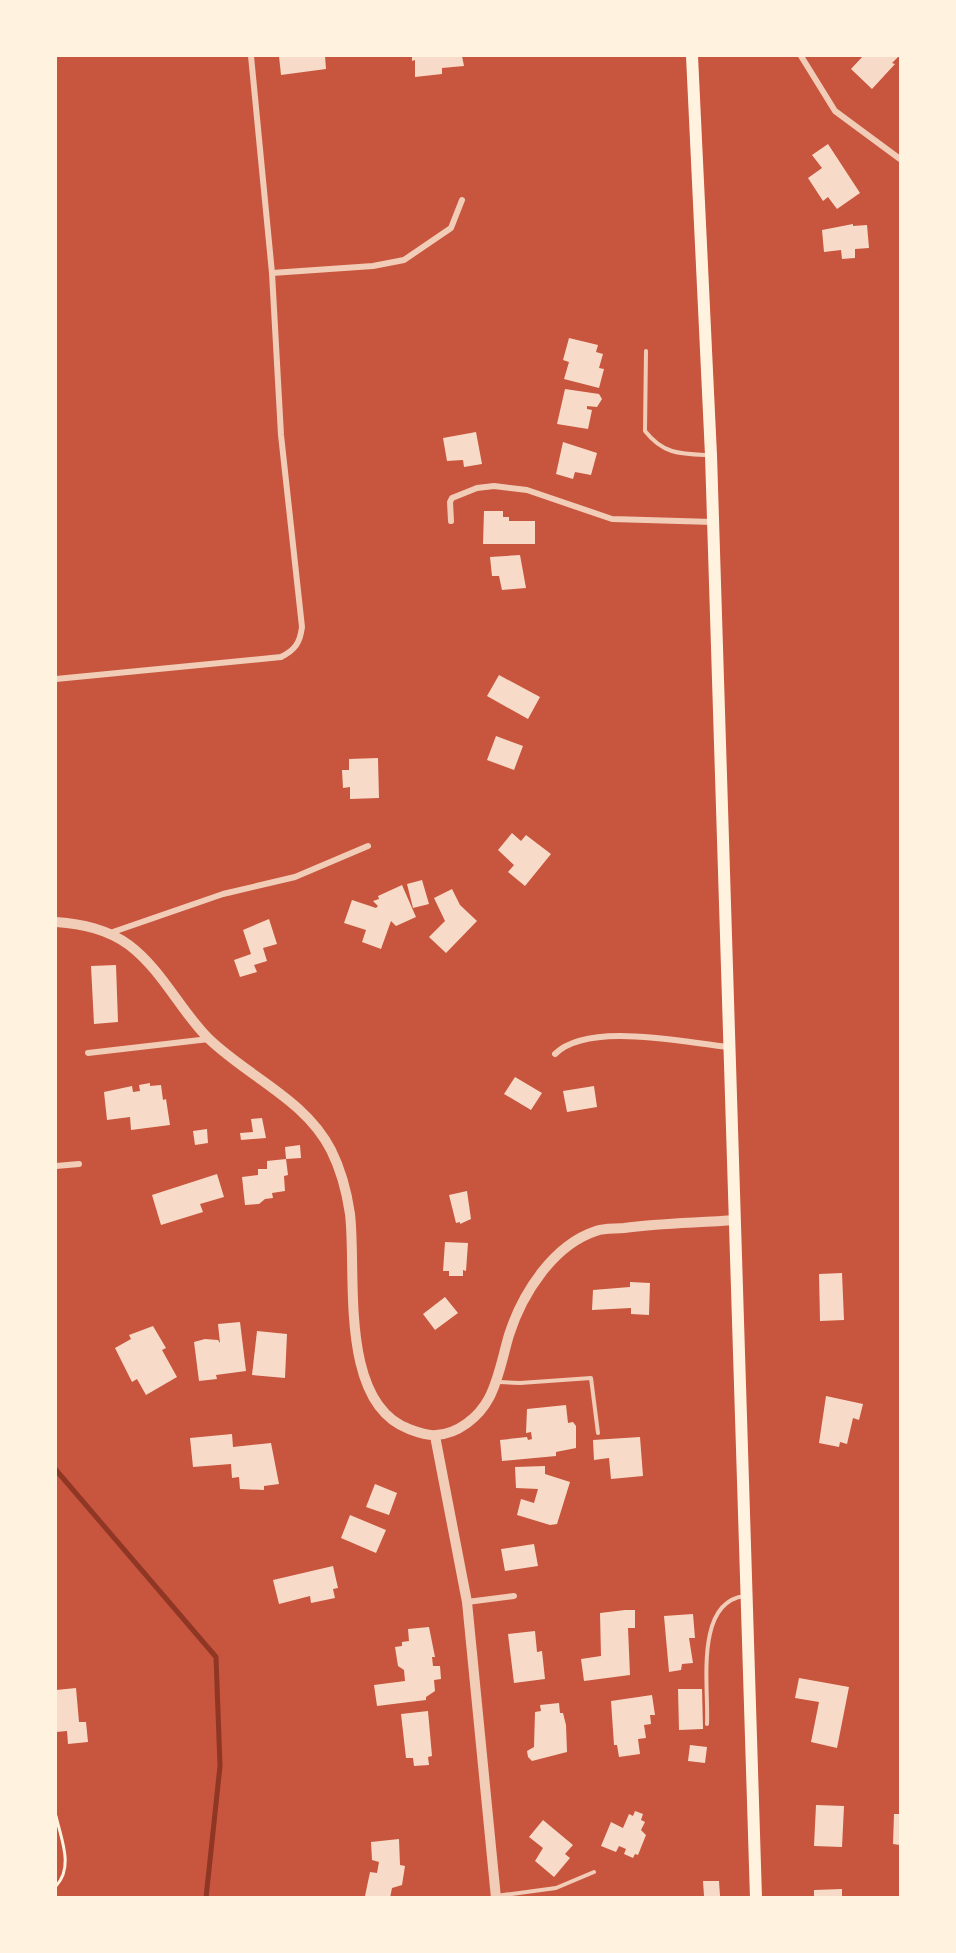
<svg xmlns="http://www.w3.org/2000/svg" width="956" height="1953" viewBox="0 0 956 1953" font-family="Inter,sans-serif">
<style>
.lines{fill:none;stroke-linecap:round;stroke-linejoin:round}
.stream{stroke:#8f3625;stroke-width:5}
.building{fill:#f7dbc8}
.path{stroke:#fff3e0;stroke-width:3}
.service{stroke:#f1ccb7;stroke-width:4}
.minor{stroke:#f1ccb7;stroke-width:6}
.tertiary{stroke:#f1ccb7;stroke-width:10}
.primary{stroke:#fff3e0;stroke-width:12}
</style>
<rect width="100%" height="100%" fill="#c8553d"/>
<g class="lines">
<path class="stream" d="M56 1470 216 1657 220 1766 206 1898"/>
</g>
<g class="building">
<path d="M279 56H325L326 69 281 75Z"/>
<path d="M412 56H462L464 66 442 68V74L415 77V60L412 61Z"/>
<path d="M863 56H899L892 63 895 64 872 89 851 69Z"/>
<path d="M828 144 860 193 837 209 828 197 823 201 808 178 822 168 812 155Z"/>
<path d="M853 224V226L867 225 869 248 855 249V258L842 259 841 250 824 252 822 230Z"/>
<path d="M569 338 598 345 596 352 603 354 599 368 604 369 599 388 564 379 569 362 563 360Z"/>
<path d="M565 389 599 394 602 399 597 407 587 406V409L592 410 588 429 557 424Z"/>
<path d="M476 432 482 464 464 467 463 460 447 461 443 438Z"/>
<path d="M563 442 597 453 591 475 575 472 573 479 556 474Z"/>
<path d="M484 511H503V517H509V521H535V544H483Z"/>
<path d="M520 555 526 588 502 590 499 576H492L490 557Z"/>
<path d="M499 675 540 697 528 719 487 696Z"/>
<path d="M496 736 523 746 514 770 487 760Z"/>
<path d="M378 758 379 798 350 799V787L343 788 342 770H349V759Z"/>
<path d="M512 833 521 841 526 835 551 854 525 886 508 872 514 865 498 850Z"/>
<path d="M422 880 429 904 413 908 407 884Z"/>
<path d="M402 885 416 917 396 926 391 921 381 949 362 942 366 930 344 923 352 900 376 908 378 906 373 901 379 899 378 896Z"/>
<path d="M452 889 460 905 477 921 446 953 429 937 445 921 434 898Z"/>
<path d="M269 919 277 944 263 948 267 961 254 965 257 972 240 977 234 960 251 954 243 930Z"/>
<path d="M116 965 118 1022 94 1024 91 966Z"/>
<path d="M515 1077 542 1093 531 1110 504 1094Z"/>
<path d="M150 1083V1086L161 1085 163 1100 166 1099 170 1125 131 1130 130 1117 107 1120 104 1092 132 1086 133 1092 140 1091 139 1085Z"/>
<path d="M594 1086 597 1107 567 1112 563 1091Z"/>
<path d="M262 1118 266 1138 241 1140 240 1133 253 1132 251 1119Z"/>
<path d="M207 1129 208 1143 195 1145 193 1131Z"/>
<path d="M300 1145 301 1158 286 1159 285 1147Z"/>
<path d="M286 1159 288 1175 284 1176 285 1191 272 1193 273 1198 265 1199 259 1204 245 1205 242 1177 258 1175V1169H267V1161Z"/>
<path d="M217 1174 224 1197 200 1204 203 1212 161 1225 152 1195Z"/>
<path d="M467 1191 471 1219 460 1224V1222L456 1223 449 1195Z"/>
<path d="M445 1242 468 1243 466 1271 463 1270V1276H449V1271H443Z"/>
<path d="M842 1273 844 1320 820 1321 819 1274Z"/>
<path d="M630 1282 650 1283 649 1315 631 1314V1308L592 1310 593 1290 630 1287Z"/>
<path d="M445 1297 458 1313 435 1330 423 1314Z"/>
<path d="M240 1322 246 1371 216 1375 217 1379 199 1381 194 1342 205 1339 218 1340 220 1343 218 1324Z"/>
<path d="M153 1326 166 1348 162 1350 177 1377 146 1395 137 1379 132 1382 115 1348 131 1339 129 1335Z"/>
<path d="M257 1331 287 1334 285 1378 252 1375Z"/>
<path d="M826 1396 863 1404 859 1420 853 1418 847 1444 840 1442 839 1447 819 1443Z"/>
<path d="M566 1405 568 1423 573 1422 576 1426V1448L556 1452V1456L502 1461 500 1440 527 1437 528 1440 532 1439 531 1432 526 1433 527 1409Z"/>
<path d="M232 1434 233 1447 271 1443 279 1484 264 1486V1490L240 1489 239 1477 232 1478 231 1464 193 1467 190 1438Z"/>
<path d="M640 1437 643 1476 611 1479 609 1458 594 1460 593 1440Z"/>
<path d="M545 1466V1474L570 1482 557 1524 550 1525 517 1515 521 1499 534 1503 538 1489 516 1488 515 1467Z"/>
<path d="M375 1484 397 1493 389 1515 366 1507Z"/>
<path d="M350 1515 386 1530 376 1553 341 1538Z"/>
<path d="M534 1544 538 1566 505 1571 501 1549Z"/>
<path d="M333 1566 338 1588 333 1589 335 1598 311 1603 310 1596 279 1604 273 1580Z"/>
<path d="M625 1610H635V1628H628L630 1675 584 1681 581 1659 601 1656 600 1613Z"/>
<path d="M693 1614 695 1638H689L693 1663 682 1664 681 1670 669 1672 664 1616Z"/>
<path d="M429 1627 435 1657H432L433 1666H440L441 1679 434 1680 435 1691 426 1697V1700L377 1706 374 1685 405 1681 404 1670 398 1666 395 1647 402 1646V1642L409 1641 408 1629Z"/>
<path d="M535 1631 537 1652 542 1651 545 1679 514 1683 508 1634Z"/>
<path d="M799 1678 849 1687 837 1748 811 1742 819 1702 795 1698Z"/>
<path d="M76 1688 79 1722H86L88 1742 68 1744 67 1731 56 1732V1690Z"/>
<path d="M678 1689H702L703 1729 679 1730Z"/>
<path d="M652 1695 655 1715H650L651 1724 644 1725 646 1738 638 1739 640 1754 619 1757 617 1745H614L611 1701Z"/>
<path d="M559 1703 560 1713H563L566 1725 567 1752 532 1761 528 1757 527 1751 534 1747 535 1712 541 1711 540 1705Z"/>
<path d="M428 1711 432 1756 428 1757 429 1765 414 1766 413 1758H406L401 1714Z"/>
<path d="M690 1745 707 1747 705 1763 688 1761Z"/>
<path d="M816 1805 844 1806 842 1847 814 1846Z"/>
<path d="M635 1811 643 1814 641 1820 645 1822 641 1830 646 1835 638 1855 635 1854 633 1858 624 1854 626 1849 619 1846 616 1852 601 1846 611 1822 623 1828 629 1814 633 1816Z"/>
<path d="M894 1814H900V1845L893 1844Z"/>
<path d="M543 1820 573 1845 565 1854 570 1858 554 1877 535 1861 543 1848 529 1837Z"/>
<path d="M399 1839 400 1865 405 1866 402 1885 392 1888 390 1898 365 1896 370 1872 377 1873 379 1862 372 1860 371 1842Z"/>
<path d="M703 1881H719L720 1896H704Z"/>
<path d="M842 1889V1898H814V1890Z"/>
</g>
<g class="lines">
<path class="path" d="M56 1816C61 1839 74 1867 56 1886"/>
<g class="service">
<path d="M646 351 645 431C663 454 680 454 707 455"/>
<path d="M499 1382 520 1383 591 1378 598 1433"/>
<path d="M707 1724C709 1688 694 1603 744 1596"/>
<path d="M496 1896 556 1888 594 1872"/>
</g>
<g class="minor">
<path d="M801 56 835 111 900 159"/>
<path d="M272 273 373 266 404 260 451 228 462 200"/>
<path d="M451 521 450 502 452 498 477 488 494 486 527 490 612 519 713 522"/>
<path d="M56 679 281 657C295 650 300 643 302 627L281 435 272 273 251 56"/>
<path d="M110 933 223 894 295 877 368 846"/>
<path d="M88 1053 209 1039"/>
<path d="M555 1054C589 1021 685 1043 729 1047"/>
<path d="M56 1166 79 1164"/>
<path d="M467 1602 514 1596"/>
</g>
<g class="tertiary">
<path d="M56 922C82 924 107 929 129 945 162 970 180 1010 208 1038 248 1077 305 1099 331 1150 341 1170 347 1193 350 1214 357 1273 338 1403 409 1429 417 1432 427 1436 436 1435 458 1434 479 1417 489 1398 499 1379 503 1355 509 1335 522 1294 553 1245 596 1231 604 1228 615 1229 624 1228 661 1223 698 1223 735 1220"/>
<path d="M435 1436 467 1602 496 1898"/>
</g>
<path class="primary" d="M692 56 711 455 756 1898"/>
</g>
<rect width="956" height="1953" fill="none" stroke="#fff3e0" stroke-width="114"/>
</svg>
